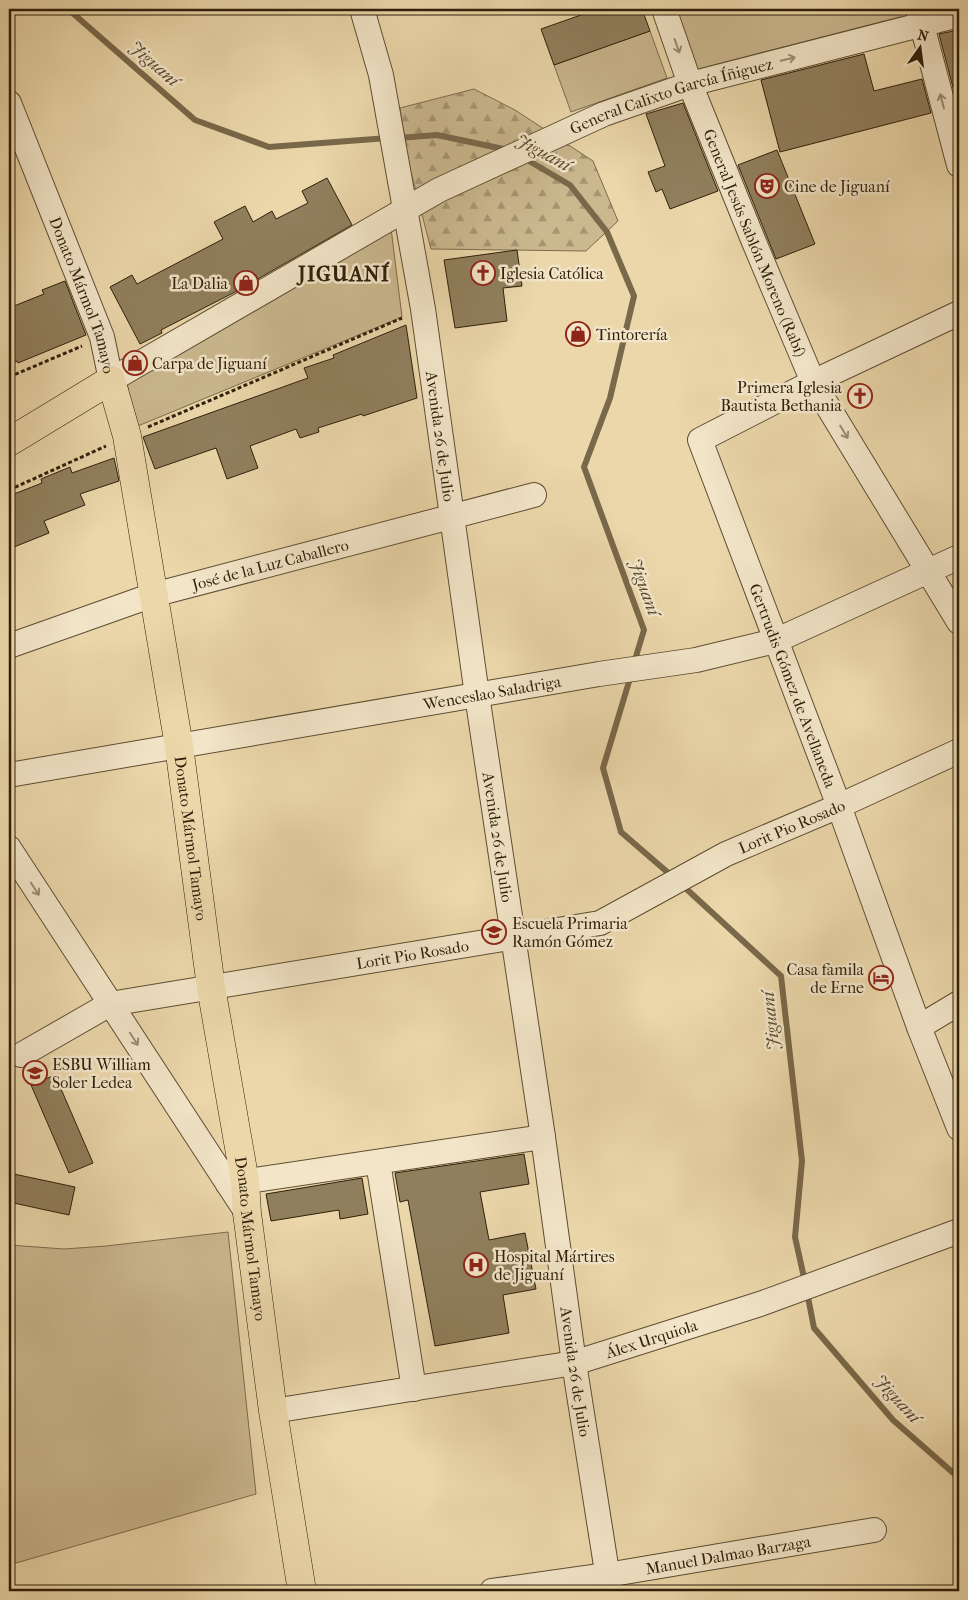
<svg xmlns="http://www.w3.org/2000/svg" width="968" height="1600" viewBox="0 0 968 1600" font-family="'IM FELL French Canon',serif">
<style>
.green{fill:#cbb88f;stroke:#7c6c4c}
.forest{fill:url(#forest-firs);stroke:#7c6c4c}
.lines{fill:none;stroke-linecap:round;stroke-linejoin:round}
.stream{stroke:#79684a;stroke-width:6}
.building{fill:#907f5d;stroke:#2e1f0a}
.minor-casing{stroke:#5d4d32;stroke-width:26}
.major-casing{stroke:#2e1f0a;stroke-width:29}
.path{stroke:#2e1f0a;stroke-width:3;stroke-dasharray:4 2.5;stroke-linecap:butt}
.minor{stroke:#f2e5c8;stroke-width:24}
.major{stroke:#ebd7aa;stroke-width:28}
.oneway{stroke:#9a8c72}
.labels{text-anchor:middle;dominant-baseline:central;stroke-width:5;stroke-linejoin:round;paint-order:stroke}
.street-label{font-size:16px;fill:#2e1f0a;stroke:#f2e5c8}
.poi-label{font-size:16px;fill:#2e1f0a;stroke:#f2e5c8;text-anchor:start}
.water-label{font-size:18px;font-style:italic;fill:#5a492f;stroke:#f2e5c8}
.district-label{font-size:21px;font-weight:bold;letter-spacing:1px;fill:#2e1f0a;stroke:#f2e5c8}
</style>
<defs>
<pattern id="forest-firs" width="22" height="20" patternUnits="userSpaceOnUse" patternTransform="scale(1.25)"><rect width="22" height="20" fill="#cbb88f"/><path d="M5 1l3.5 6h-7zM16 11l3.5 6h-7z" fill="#a59573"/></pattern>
</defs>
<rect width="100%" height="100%" fill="#ebd7aa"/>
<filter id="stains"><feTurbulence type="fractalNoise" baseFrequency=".004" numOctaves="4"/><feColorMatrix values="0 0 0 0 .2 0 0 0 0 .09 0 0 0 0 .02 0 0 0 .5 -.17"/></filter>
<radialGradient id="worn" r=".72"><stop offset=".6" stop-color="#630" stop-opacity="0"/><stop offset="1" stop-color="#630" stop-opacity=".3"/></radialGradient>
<g class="green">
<path d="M675 9H898L900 17 695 70Z"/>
<path d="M650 31 667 78 571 112 554 65Z"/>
<path d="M390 220 402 317 133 428 127 381Z"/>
<path d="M228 1232 256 1494 9 1565V1245L64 1249 106 1246Z"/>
</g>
<path class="forest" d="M474 89 515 110 593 161 618 221 586 251 431 249 408 161 400 108Z"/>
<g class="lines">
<g class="stream">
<path d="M68 9 195 120 269 147 388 138"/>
<path d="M398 138 437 135 508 150"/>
<path d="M524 158 570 185 607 232 634 296 610 398 584 467 644 630 634 663"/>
<path d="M631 675 603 768 621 832 673 877"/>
<path d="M681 884 781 976 802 1161 795 1237 805 1282"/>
<path d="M807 1292 814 1328 893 1420 959 1478"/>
</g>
</g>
<g class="building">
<path d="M598 9H642L650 31 554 65 541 29Z"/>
<path d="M958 30 959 35V98L956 99 939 34Z"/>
<path d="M864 54 874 91 922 79 931 113 780 152 761 80Z"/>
<path d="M683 103 718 191 670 209 662 189 656 192 648 172 665 166 646 114Z"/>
<path d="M777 150 815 244 776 259 738 165Z"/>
<path d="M327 178 352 225 235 292 161 330 162 333 140 344 110 287 132 275 137 284 223 239 214 222 245 206 253 222 272 211 276 219 308 203 302 191Z"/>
<path d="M517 250 522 286 503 288 507 321 455 328 444 260Z"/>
<path d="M65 281 86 335 18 363 17 361 9 365V308L44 294 42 290Z"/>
<path d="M406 325 417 398 363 416 362 414 318 428 319 432 300 438 296 429 250 446 258 468 227 479 216 448 155 469 143 437 308 378 304 368 334 358 333 355Z"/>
<path d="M114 458 119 481 80 494 85 505 44 521 49 533 9 549V496L42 483 41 479 70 467 72 473Z"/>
<path d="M55 1075 93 1163 69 1173 31 1085Z"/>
<path d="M524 1154 529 1184 480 1192 489 1240 525 1233 536 1289 503 1295 509 1333 435 1346 408 1200 400 1202 395 1173Z"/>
<path d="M9 1173 75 1187 69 1215 9 1202Z"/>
<path d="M362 1178 368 1214 340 1219 339 1210 271 1221 266 1194Z"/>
</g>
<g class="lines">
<defs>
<g id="minor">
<path id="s1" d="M362 9 381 75 423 309 477 695 543 1137 574 1363 610 1591"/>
<path id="s2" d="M664 9 690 84 754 242 813 382 959 622"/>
<path d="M918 10 959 165"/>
<path id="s3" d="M9 103 102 337 111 380 439 190 604 114 690 84 959 15"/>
<path id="s4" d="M959 313 813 382 700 440 839 806 919 1027 959 1128"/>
<path id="s5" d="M9 646 153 595 534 495"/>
<path id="s6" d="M9 775 599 674 696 660 775 641 959 557"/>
<path d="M9 848 247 1213"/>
<path d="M919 1027 959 1003"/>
<path id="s7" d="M21 1055 110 1004 600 923 726 854 839 806 959 751"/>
<path d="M378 1162 414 1389"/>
<path d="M228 1184 543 1137"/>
<path id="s8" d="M273 1411 574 1363 760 1304 959 1231"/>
<path id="s9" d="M492 1591 607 1575 874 1530"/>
</g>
<g id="major">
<path id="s10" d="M9 442 111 380 127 436 179 746 211 987 245 1182 247 1213 273 1411 302 1591"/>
</g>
</defs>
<use href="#minor" class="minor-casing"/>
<use href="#major" class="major-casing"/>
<g class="path">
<path d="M9 377 82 346"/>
<path d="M148 427 402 318"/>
<path d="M9 490 106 446"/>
</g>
<use href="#minor" class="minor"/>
<use href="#major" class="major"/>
</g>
<defs><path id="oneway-shaft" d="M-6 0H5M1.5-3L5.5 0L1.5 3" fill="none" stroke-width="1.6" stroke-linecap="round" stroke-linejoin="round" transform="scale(1.25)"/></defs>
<g class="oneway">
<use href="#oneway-shaft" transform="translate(677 46) rotate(71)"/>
<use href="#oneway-shaft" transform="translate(788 59) rotate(-14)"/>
<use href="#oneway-shaft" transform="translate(942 101) rotate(-105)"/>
<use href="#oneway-shaft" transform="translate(844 432) rotate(59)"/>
<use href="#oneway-shaft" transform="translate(35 889) rotate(57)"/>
<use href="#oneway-shaft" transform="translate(134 1039) rotate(57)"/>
</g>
<defs>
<symbol id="theatre-ring" viewBox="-11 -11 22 22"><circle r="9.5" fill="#f2e5c8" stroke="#8f2418" stroke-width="1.5"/><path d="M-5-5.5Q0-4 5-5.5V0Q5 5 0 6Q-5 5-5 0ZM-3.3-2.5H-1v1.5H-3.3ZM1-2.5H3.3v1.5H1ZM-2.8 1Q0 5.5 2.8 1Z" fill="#8f2418"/></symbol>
<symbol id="church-ring" viewBox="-11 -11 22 22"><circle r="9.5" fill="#f2e5c8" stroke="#8f2418" stroke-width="1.5"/><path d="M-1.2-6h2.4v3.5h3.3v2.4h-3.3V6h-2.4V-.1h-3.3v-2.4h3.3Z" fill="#8f2418"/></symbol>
<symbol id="shop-ring" viewBox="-11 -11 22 22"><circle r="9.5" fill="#f2e5c8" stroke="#8f2418" stroke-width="1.5"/><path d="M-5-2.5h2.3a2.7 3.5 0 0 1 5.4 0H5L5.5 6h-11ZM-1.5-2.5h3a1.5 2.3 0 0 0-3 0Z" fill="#8f2418"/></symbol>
<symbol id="school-ring" viewBox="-11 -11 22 22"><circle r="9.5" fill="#f2e5c8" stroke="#8f2418" stroke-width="1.5"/><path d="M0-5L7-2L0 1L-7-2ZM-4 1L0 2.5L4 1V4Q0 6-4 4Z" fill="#8f2418"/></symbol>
<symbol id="hotel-ring" viewBox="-11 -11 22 22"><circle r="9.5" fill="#f2e5c8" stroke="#8f2418" stroke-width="1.5"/><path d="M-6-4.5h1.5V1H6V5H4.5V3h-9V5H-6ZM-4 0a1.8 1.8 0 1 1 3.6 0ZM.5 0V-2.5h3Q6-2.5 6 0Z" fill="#8f2418"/></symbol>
<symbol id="hospital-ring" viewBox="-11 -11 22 22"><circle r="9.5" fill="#f2e5c8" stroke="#8f2418" stroke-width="1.5"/><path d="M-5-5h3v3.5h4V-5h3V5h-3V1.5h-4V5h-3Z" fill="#8f2418"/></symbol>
</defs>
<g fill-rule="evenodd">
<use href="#theatre-ring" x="753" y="172" width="28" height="28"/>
<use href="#church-ring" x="469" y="259" width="28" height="28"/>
<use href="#shop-ring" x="232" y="269" width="28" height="28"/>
<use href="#shop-ring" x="564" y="320" width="28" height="28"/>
<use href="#shop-ring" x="121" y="349" width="28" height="28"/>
<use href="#church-ring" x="846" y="382" width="28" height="28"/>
<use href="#school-ring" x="480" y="918" width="28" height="28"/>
<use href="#hotel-ring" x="867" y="964" width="28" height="28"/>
<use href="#school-ring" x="21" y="1059" width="28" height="28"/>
<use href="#hospital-ring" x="462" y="1251" width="28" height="28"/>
</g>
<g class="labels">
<g class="street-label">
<text stroke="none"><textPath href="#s3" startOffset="926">General Calixto García Íñiguez</textPath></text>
<text stroke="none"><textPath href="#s2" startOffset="251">General Jesús Sablón Moreno (Rabí)</textPath></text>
<text stroke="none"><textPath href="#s3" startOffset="206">Donato Mármol Tamayo</textPath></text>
<text stroke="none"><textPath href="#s1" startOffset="435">Avenida 26 de Julio</textPath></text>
<text stroke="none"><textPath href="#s5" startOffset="274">José de la Luz Caballero</textPath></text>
<text stroke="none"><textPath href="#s4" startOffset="551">Gertrudis Gómez de Avellaneda</textPath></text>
<text stroke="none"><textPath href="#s6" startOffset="490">Wenceslao Saladriga</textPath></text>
<text stroke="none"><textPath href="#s7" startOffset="814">Lorit Pio Rosado</textPath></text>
<text stroke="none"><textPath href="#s1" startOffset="840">Avenida 26 de Julio</textPath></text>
<text stroke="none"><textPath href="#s10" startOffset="585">Donato Mármol Tamayo</textPath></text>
<text stroke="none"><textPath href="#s7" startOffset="409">Lorit Pio Rosado</textPath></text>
<text stroke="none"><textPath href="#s10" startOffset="990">Donato Mármol Tamayo</textPath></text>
<text stroke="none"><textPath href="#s8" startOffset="386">Álex Urquiola</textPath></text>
<text stroke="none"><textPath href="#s1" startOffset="1380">Avenida 26 de Julio</textPath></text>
<text stroke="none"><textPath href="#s9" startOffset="239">Manuel Dalmao Barzaga</textPath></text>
</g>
<g class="poi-label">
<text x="784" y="186">Cine de Jiguaní</text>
<text x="500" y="273">Iglesia Católica</text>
<text x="228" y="283" text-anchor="end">La Dalia</text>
<text x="596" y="334">Tintorería</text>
<text x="152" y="363">Carpa de Jiguaní</text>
<text x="842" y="387" text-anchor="end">Primera Iglesia<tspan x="842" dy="18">Bautista Bethania</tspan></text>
<text x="512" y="923">Escuela Primaria<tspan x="512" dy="18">Ramón Gómez</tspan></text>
<text x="864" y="969" text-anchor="end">Casa famila<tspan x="864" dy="18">de Erne</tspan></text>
<text x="52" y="1064">ESBU William<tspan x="52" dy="18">Soler Ledea</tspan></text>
<text x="494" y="1256">Hospital Mártires<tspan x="494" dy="18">de Jiguaní</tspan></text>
</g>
<g class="water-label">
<text transform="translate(154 64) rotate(41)">Jiguaní</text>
<text transform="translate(543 153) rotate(28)">Jiguaní</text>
<text transform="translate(644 587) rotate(70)">Jiguaní</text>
<text transform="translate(771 1021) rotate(-96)">Jiguaní</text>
<text transform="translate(897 1399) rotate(47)">Jiguaní</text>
</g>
<g class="district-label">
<text x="344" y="274">JIGUANÍ</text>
</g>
</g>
<rect width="968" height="1600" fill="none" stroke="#ebd7aa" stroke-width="30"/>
<rect x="10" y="10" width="948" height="1580" fill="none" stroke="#2e1f0a" stroke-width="2.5"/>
<rect x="15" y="15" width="938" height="1570" fill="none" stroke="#2e1f0a"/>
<g transform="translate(920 48) rotate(14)" stroke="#f2e5c8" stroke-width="4" paint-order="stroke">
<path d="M0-4L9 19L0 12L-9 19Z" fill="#2e1f0a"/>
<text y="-8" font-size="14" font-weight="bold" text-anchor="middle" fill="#2e1f0a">N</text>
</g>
<rect width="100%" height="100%" filter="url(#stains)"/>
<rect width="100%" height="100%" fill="url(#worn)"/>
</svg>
